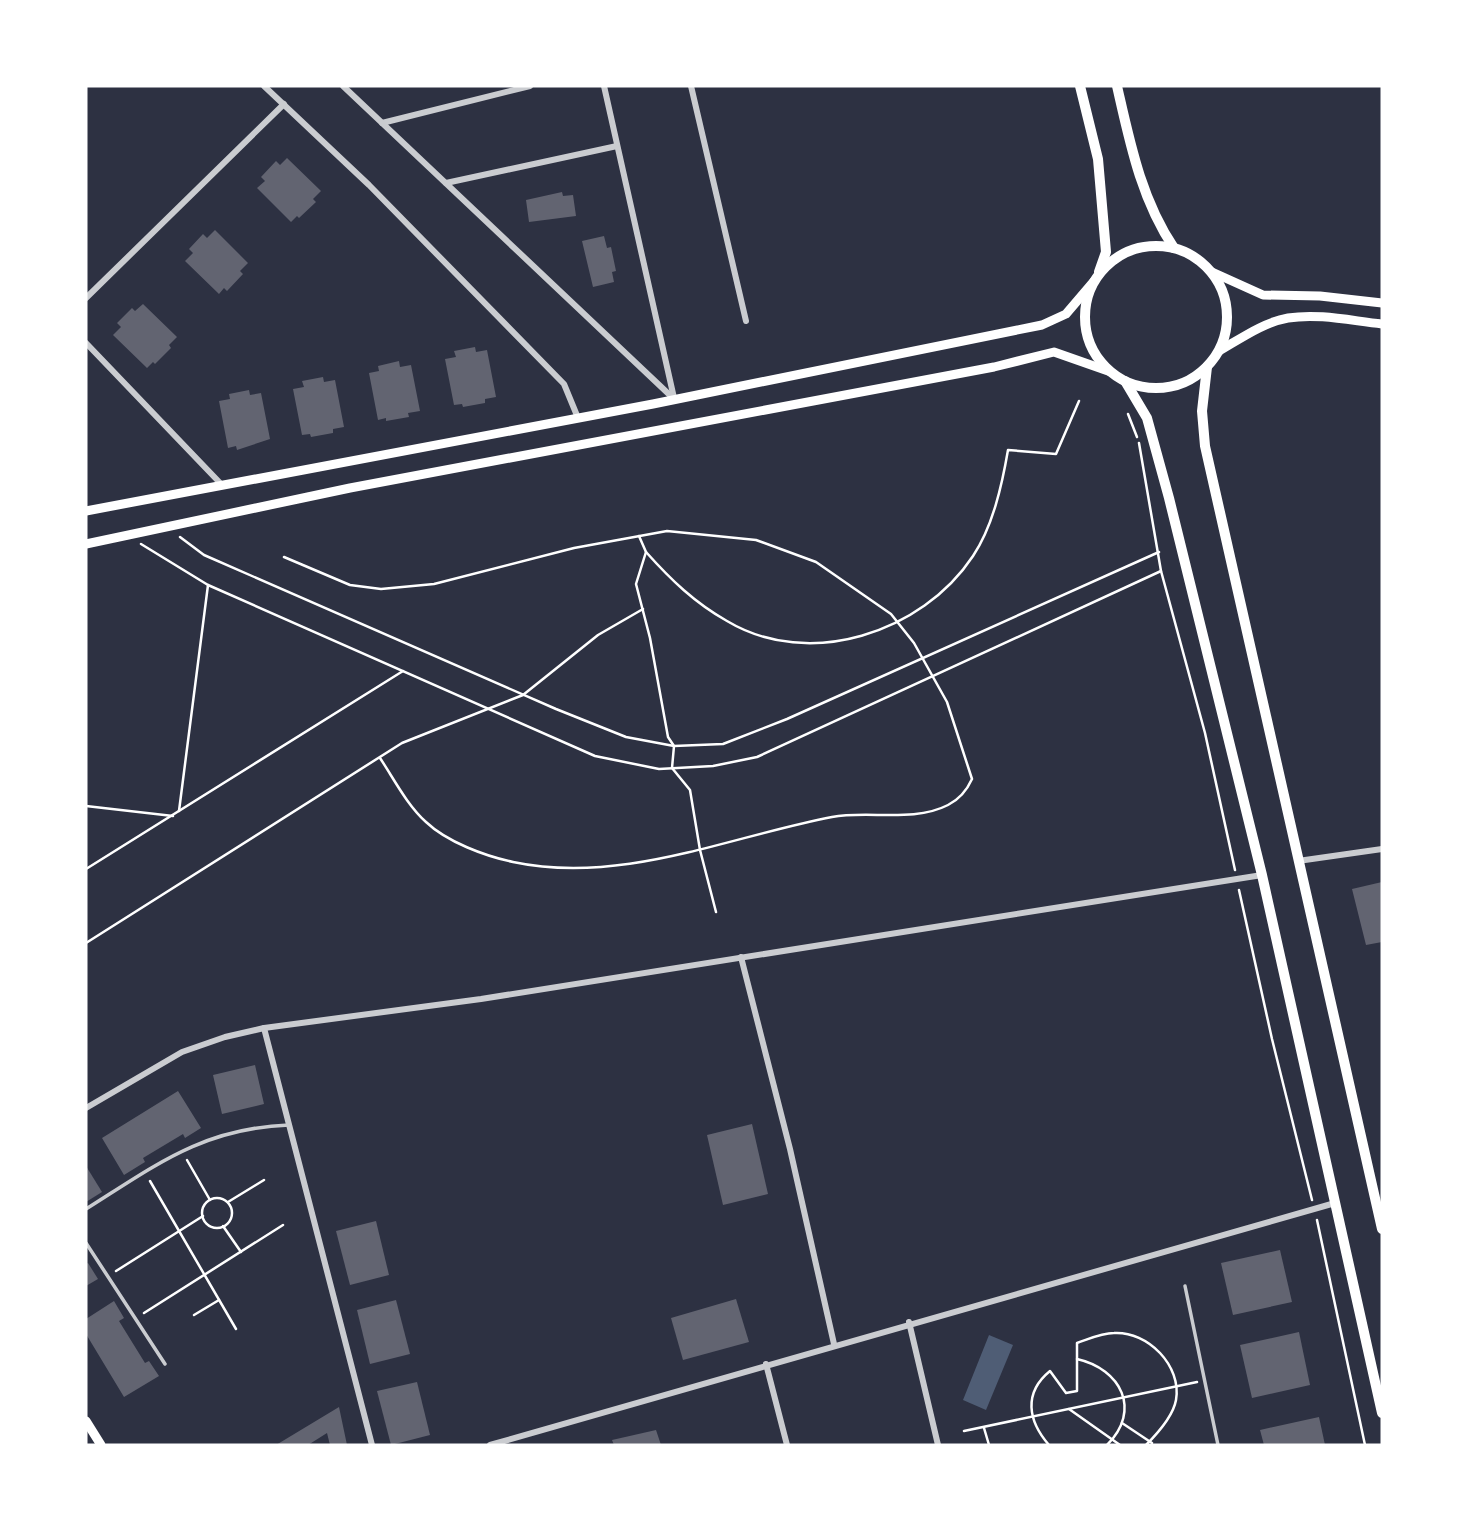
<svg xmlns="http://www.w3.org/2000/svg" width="1468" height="1531" viewBox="0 0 1468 1531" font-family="Signika,sans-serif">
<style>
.water{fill:#4f5d75}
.building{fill:#626471}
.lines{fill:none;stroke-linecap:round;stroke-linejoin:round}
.path{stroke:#fff;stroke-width:2.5}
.service{stroke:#caccd0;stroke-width:3.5}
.minor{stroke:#caccd0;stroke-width:6}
.secondary{stroke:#fff;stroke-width:9}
.trunk{stroke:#fff;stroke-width:10}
</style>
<rect width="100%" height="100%" fill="#2d3142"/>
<path class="water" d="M989 1335 1013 1345 986 1410 963 1400Z"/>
<g class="building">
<path d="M287 158 321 191 313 199 316 202 299 218 297 216 291 222 257 188 265 181 261 177 276 161 280 165Z"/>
<path d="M562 192 563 196 573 195 576 216 529 222 526 200Z"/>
<path d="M215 230 248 263 240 271 243 274 227 291 224 288 219 294 185 261 193 253 189 249 203 234 207 238Z"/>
<path d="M604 236 607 248 611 247 616 271 612 272 614 282 593 287 582 241Z"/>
<path d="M143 304 177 337 169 345 171 348 155 364 153 362 147 368 113 335 121 327 117 323 132 308 135 311Z"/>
<path d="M475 347 476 352 487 350 496 397 485 399V403L463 407 462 404 454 405 445 359 456 357 454 351Z"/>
<path d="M399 361 400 367 411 365 420 411 408 413 409 417 386 421V418L378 420 369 373 379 371 378 366Z"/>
<path d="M323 377 324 382 335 380 344 427 333 429V433L311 437 310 434 302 435 293 389 304 387 302 381Z"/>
<path d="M249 390 250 395 261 393 270 439 237 450 236 446 228 448 219 401 230 399 229 394Z"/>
<path d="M1382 882V942L1366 945 1352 889Z"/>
<path d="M255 1065 264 1104 222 1114 213 1075Z"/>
<path d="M178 1091 201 1128 185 1138 183 1134 143 1158 145 1162 124 1175 102 1138Z"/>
<path d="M752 1124 768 1194 723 1205 707 1135Z"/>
<path d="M86 1166 102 1192 86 1202Z"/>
<path d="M376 1221 389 1275 350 1285 336 1231Z"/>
<path d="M1280 1250 1292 1302 1233 1315 1221 1263Z"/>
<path d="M88 1263 98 1279 86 1286V1264Z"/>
<path d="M736 1299 749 1342 683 1360 671 1318Z"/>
<path d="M396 1300 410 1354 370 1364 357 1310Z"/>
<path d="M114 1301 124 1318 119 1321 145 1363 149 1361 159 1376 124 1397 86 1334V1319Z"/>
<path d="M1299 1332 1310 1385 1252 1398 1240 1345Z"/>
<path d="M417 1382 430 1435 391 1445 377 1391Z"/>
<path d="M339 1407 347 1445H330L327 1433 308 1445H276Z"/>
<path d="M1319 1417 1325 1445H1264L1260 1430Z"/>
<path d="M656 1430 661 1445H614L612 1440Z"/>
</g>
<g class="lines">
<g class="path">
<path d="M1128 414 1137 437"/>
<path d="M1139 443 1161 571 1205 733 1235 870"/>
<path d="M639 536 646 552 636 584 650 638 668 737 674 746 672 768 690 790 700 850 716 912"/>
<path d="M180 537 204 555 556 709 626 737 674 746 723 744 787 719 1159 552"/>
<path d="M141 544 208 585 595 756 659 769 713 766 757 757 1161 571"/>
<path d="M646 552C671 580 695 603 727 621 809 670 922 633 973 556 993 526 1002 485 1008 450L1056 454 1079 401"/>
<path d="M284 557 350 585 381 589 434 584 574 548 667 531 756 540 816 562 891 614 914 643 947 702 972 779C967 790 960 799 948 805 913 823 868 810 832 817 728 837 621 885 513 862 485 856 447 842 426 822 407 805 394 779 380 758"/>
<path d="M86 806 173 816"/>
<path d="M179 811 208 585"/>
<path d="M86 869 403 671"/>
<path d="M1239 890 1272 1039 1312 1200"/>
<path d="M86 943 402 743 523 695 598 635 643 609"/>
<path d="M187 1160 210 1200"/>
<path d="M150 1181 236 1329"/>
<circle cx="217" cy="1213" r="15"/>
<path d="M228 1202 264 1180"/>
<path d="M1317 1220 1365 1445"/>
<path d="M223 1226 241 1252"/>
<path d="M116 1271 203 1216"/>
<path d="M144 1313 283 1225"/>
<path d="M194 1315 219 1300"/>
<path d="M1077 1359V1343C1089 1339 1101 1333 1114 1333 1148 1331 1182 1366 1176 1400 1173 1417 1157 1434 1146 1445"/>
<path d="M1069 1409 1120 1445"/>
<path d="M1122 1423 1152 1443"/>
<path d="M984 1428 989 1445"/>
<path d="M964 1431 1197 1382"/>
<path d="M1049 1445C1028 1421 1023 1393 1050 1371L1066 1393 1077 1391V1359C1121 1369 1142 1410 1107 1445"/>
</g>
<g class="service">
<path d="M86 1209C156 1165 203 1128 289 1125"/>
<path d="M86 1243 165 1364"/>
<path d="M1185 1286 1218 1445"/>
</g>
<g class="minor">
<path d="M264 86 369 185 564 384 578 418"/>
<path d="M343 86 674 399"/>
<path d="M604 86 674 398"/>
<path d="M691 86 746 321"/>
<path d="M382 123 530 86"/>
<path d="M446 183 617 146"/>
<path d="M86 298 284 104"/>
<path d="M86 343 222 485"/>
<path d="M1298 861 1382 849"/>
<path d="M741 957 790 1149 834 1344"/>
<path d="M264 1028 372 1445"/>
<path d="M86 1108 182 1052 225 1037 264 1028 481 999 1262 875"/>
<path d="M909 1322 938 1445"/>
<path d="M766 1364 787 1445"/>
<path d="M490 1445 1335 1203"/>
</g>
<g class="secondary">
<path d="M1212 272 1263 295 1320 296 1382 303"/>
<path d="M1219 351C1240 339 1264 322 1288 318 1319 313 1352 321 1382 324"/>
<path d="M86 511 653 404 1042 325 1066 314 1095 280"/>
<path d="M86 544 350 488 994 367 1054 352 1111 372"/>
<path d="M86 1421 101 1445"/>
</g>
<g class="trunk">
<path d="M1080 86 1098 159 1106 252 1099 272"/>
<path d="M1117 86C1130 143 1141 199 1174 248"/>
<circle cx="1156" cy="317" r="71"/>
<path d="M1207 367 1202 411 1205 446 1382 1229"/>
<path d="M1125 381 1147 418 1169 498 1262 875 1382 1413"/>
</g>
</g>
<rect width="1468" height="1531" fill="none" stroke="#ffffff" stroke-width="175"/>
</svg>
